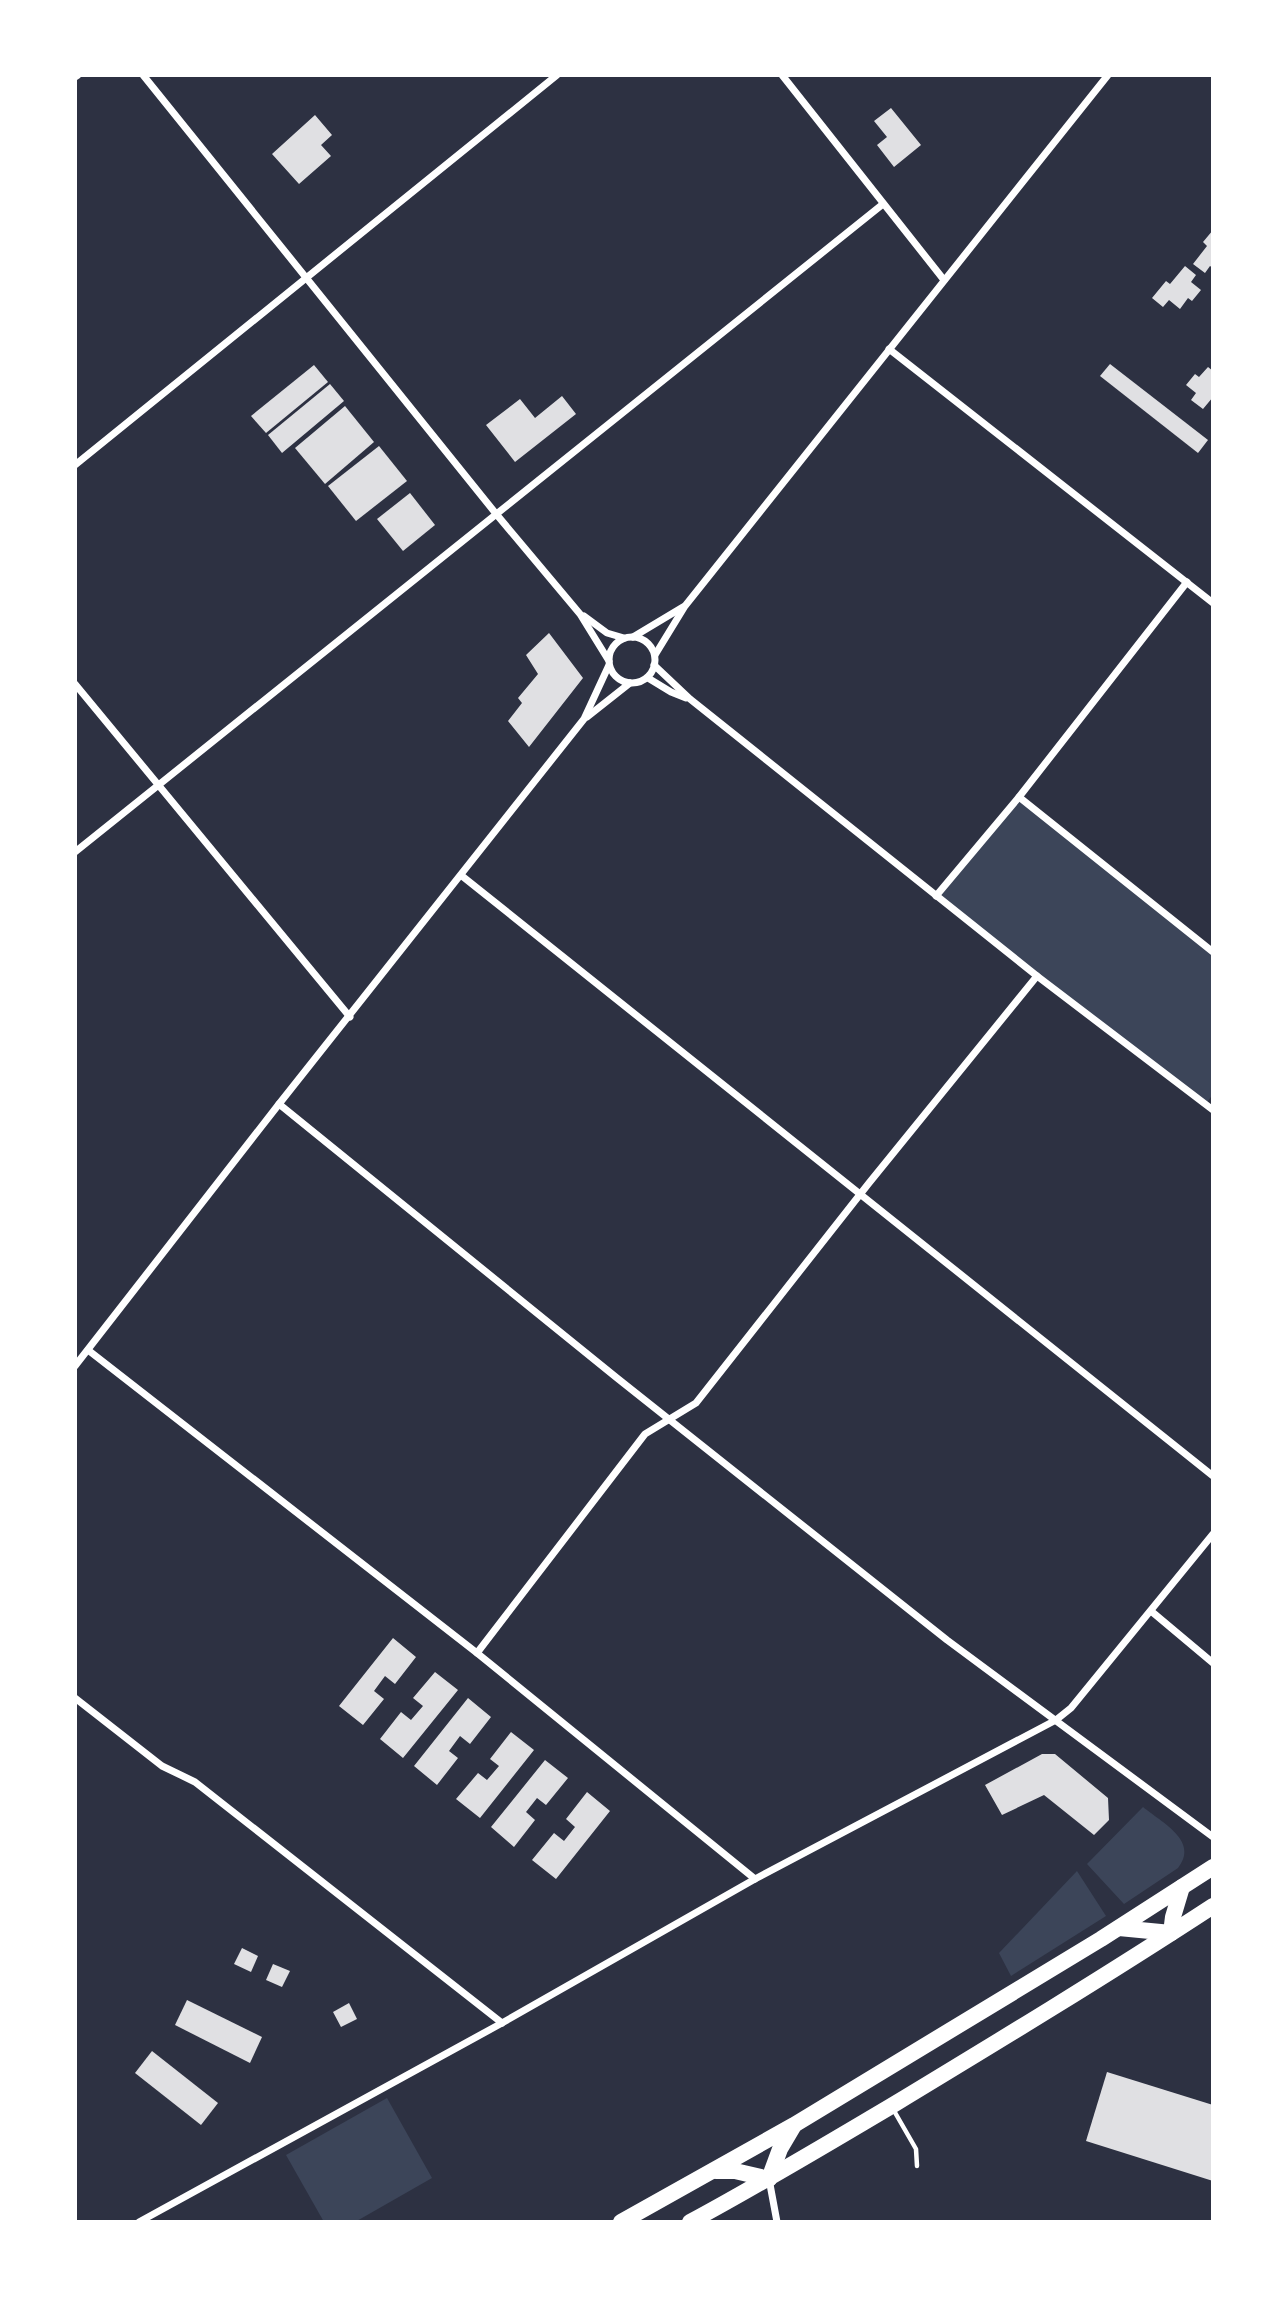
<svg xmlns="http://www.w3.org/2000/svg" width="1288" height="2297" viewBox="0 0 1288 2297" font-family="'Fira Sans Condensed',sans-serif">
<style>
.green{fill:#3c4559}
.building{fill:#e0e0e3}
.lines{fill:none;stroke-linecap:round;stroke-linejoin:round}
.service{stroke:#fff;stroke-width:4.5}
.minor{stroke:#fff;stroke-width:7}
.trunk{stroke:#fff;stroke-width:16}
</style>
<rect width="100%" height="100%" fill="#2d3142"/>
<g class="green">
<path d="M1019 797 1213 952V1094L1206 1104 936 896Z"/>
<path d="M1143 1807C1161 1822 1200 1841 1178 1868L1124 1904 1087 1864Z"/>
<path d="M1077 1871 1106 1916 1011 1976 999 1953Z"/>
<path d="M387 2098 432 2178 355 2222H324L286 2155Z"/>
</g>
<g class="building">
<path d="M891 108 921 145 894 167 877 145 887 137 874 121Z"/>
<path d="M315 115 332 135 321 145 331 156 299 184 272 154Z"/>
<path d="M1213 230V268L1210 266 1205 273 1193 264 1207 246 1203 242Z"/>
<path d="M1185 266 1196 275 1191 282 1201 290 1192 301 1188 298 1180 309 1169 300 1163 307 1152 298 1166 281 1170 284Z"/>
<path d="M1110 364 1208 440 1198 453 1100 376Z"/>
<path d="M314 365 328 382 266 433 251 416Z"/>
<path d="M1208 367 1213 371V397L1203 409 1191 400 1196 393 1186 385 1195 374 1199 377Z"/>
<path d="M330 384 344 401 282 453 268 435Z"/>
<path d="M562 396 576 414 515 462 486 425 520 399 535 418Z"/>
<path d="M345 406 374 442 325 484 295 448Z"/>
<path d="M379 446 407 481 356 521 328 486Z"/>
<path d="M410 493 435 525 403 551 377 519Z"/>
<path d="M549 633 583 678 529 747 508 721 522 703 518 698 538 674 526 655Z"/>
<path d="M393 1638 416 1657 395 1684 385 1676 374 1691 384 1699 363 1725 339 1706Z"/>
<path d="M435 1672 458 1690 403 1758 380 1739 401 1712 411 1720 423 1706 413 1698Z"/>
<path d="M468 1698 491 1717 470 1744 460 1736 449 1751 458 1758 437 1785 414 1766Z"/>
<path d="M511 1732 534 1750 480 1818 456 1799 478 1773 487 1780 499 1766 490 1759Z"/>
<path d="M1042 1754H1055L1108 1798 1109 1820 1094 1835 1044 1795 1002 1815 985 1785Z"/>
<path d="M545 1760 568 1778 546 1805 537 1798 526 1812 535 1820 514 1847 491 1827Z"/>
<path d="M587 1792 610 1811 556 1879 532 1860 554 1833 564 1841 575 1827 566 1819Z"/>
<path d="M242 1948 258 1956 251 1972 234 1964Z"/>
<path d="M273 1964 290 1971 282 1987 266 1980Z"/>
<path d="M187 2000 262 2037 250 2063 175 2025Z"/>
<path d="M349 2003 357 2019 341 2027 333 2012Z"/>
<path d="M152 2051 218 2103 201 2125 135 2073Z"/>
<path d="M1107 2072 1213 2105V2181L1086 2141Z"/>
</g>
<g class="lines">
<path class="service" d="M893 2109 916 2149 917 2166"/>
<g class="minor">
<path d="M143 75 497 515 580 614 609 661"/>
<path d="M782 75 944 280"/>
<path d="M75 77 78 75"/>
<path d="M889 349 1213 603"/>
<path d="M75 465 557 75"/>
<path d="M584 616 607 633 624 638"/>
<circle cx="632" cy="660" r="23"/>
<path d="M633 637 683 607"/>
<path d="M655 655 685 606 1108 75"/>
<path d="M654 665 690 699 1037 976 1213 1110"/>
<path d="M648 678 671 692 686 698"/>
<path d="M75 684 350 1017"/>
<path d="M587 717 630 683"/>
<path d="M1019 797 1213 952"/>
<path d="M75 852 883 204"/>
<path d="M462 876 1213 1476"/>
<path d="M936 896 1019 797 1187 582"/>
<path d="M279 1104 617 1378 947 1640 1213 1837"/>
<path d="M88 1350 477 1653 755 1879"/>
<path d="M75 1366 279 1104 584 719 609 665"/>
<path d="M1151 1611 1213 1663"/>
<path d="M477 1653 645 1434 696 1403 869 1183 1037 976"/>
<path d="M75 1698 162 1766 195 1782 502 2023"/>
<path d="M769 2179 777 2222"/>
<path d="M139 2222 502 2023 755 1879 1056 1720 1071 1708 1213 1534"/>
</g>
<g class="trunk">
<path d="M1119 1928 1171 1933"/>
<path d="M1171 1933 1173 1917 1182 1887"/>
<path d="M716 2171H735L769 2179"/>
<path d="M769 2179 780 2149 793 2127"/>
<path d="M621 2222 794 2125 1101 1939 1213 1867"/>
<path d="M690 2222C757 2186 822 2147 888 2108 997 2042 1106 1976 1213 1906"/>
</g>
</g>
<rect width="1288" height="2297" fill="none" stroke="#ffffff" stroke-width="154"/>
</svg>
